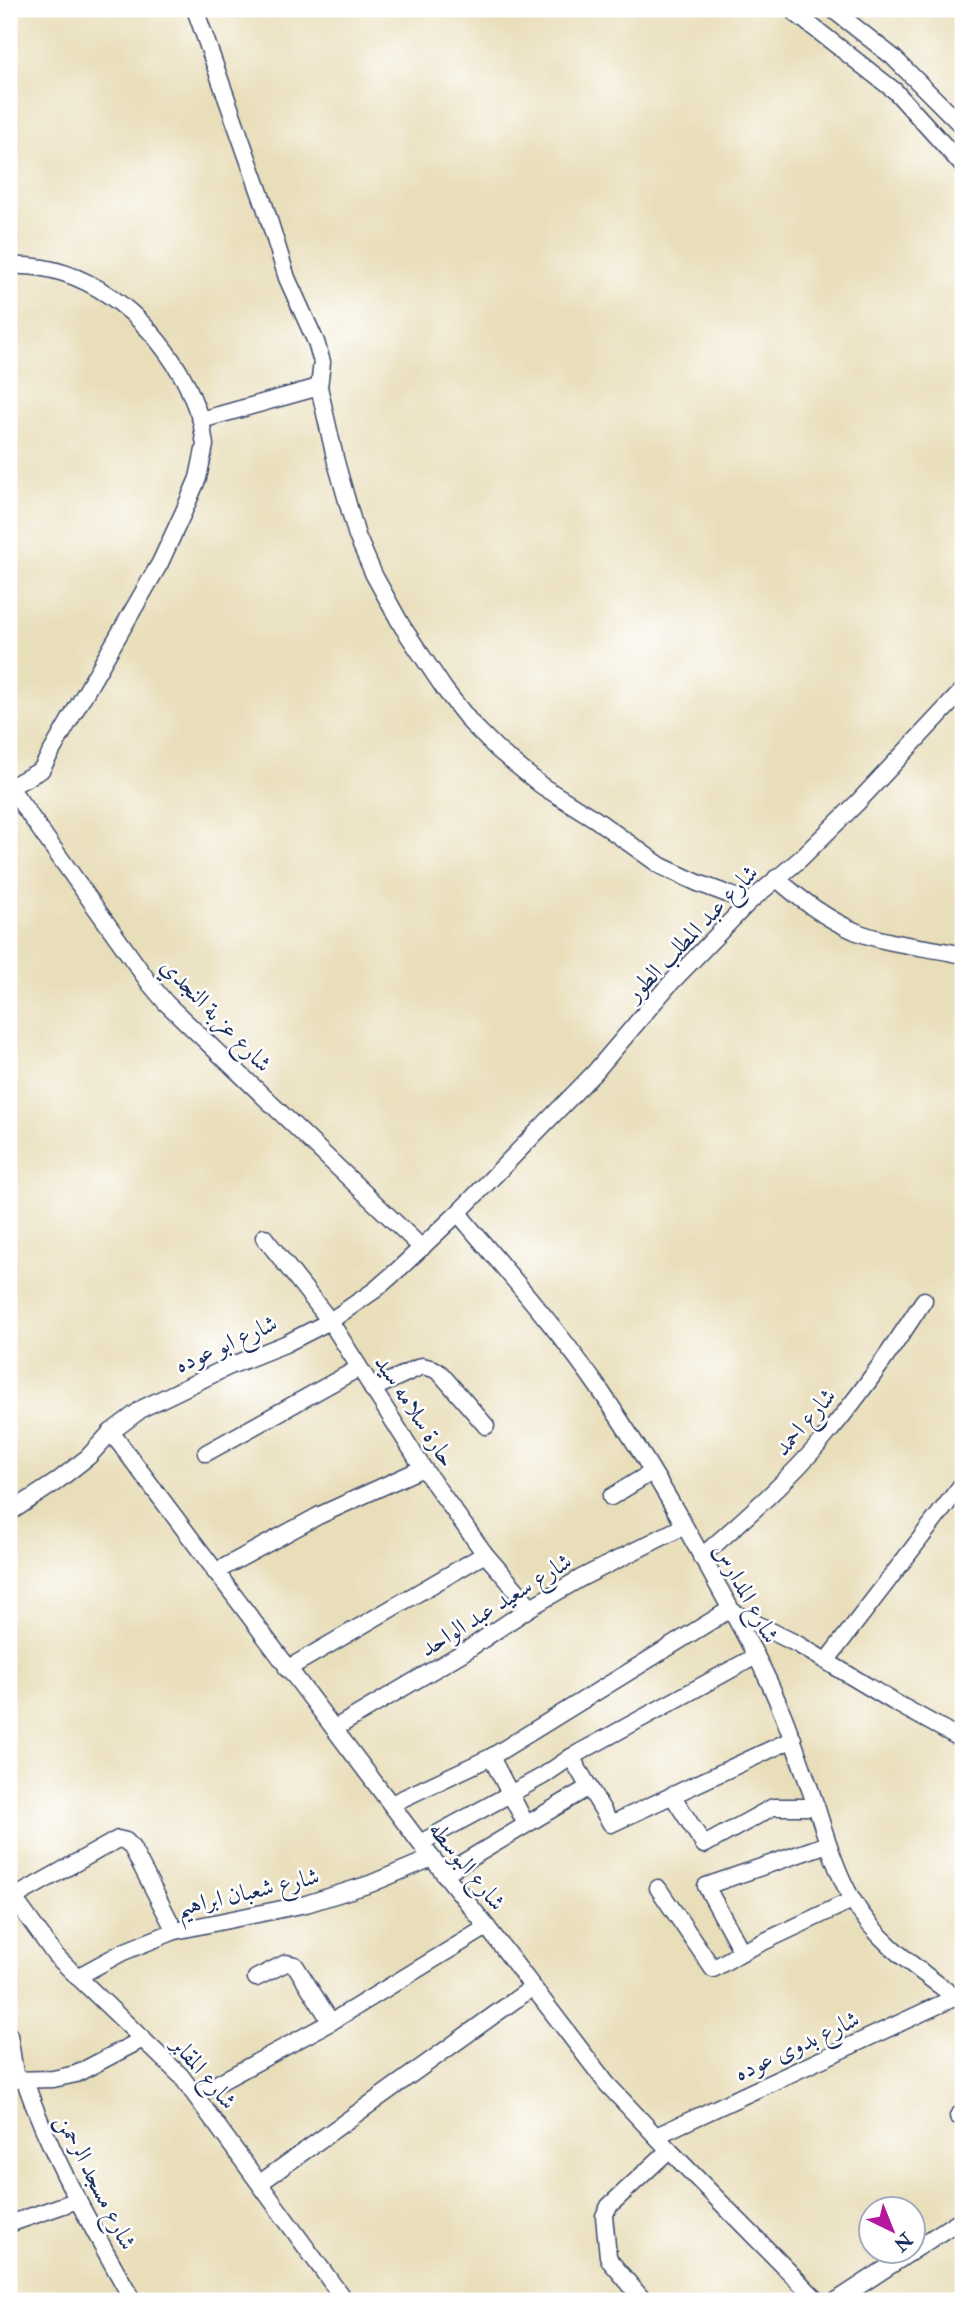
<svg xmlns="http://www.w3.org/2000/svg" width="972" height="2310" viewBox="0 0 972 2310" font-family="'IM FELL Double Pica',Amiri,serif">
<style>
.lines{fill:none;stroke-linecap:round;stroke-linejoin:round}
.street-casing{stroke:#3a496c;stroke-width:19}
.street{stroke:#fff;stroke-width:16}
.labels{text-anchor:middle;dominant-baseline:central;stroke-width:5;stroke-linejoin:round;paint-order:stroke}
.street-label{font-size:24px;fill:#1b2f5e;stroke:#fff}
</style>
<rect width="100%" height="100%" fill="#fff"/>
<filter id="ink" filterUnits="userSpaceOnUse"><feTurbulence type="fractalNoise" baseFrequency=".0143" numOctaves="2"/><feDisplacementMap in="SourceGraphic" scale="14" xChannelSelector="R" yChannelSelector="G"/><feConvolveMatrix kernelMatrix="1 2 1 2 8 2 1 2 1" color-interpolation-filters="sRGB"/></filter>
<filter id="wash" filterUnits="userSpaceOnUse"><feTurbulence type="fractalNoise" baseFrequency=".00686" numOctaves="4" result="noise"/><feDisplacementMap in="SourceGraphic" scale="28" xChannelSelector="R" yChannelSelector="G"/><feGaussianBlur stdDeviation="1.57" result="paint"/><feColorMatrix in="noise" values="0 0 0 0 0 0 0 0 0 0 0 0 0 0 0 0 0 1.4 0 .05"/><feComposite in="paint" operator="in"/></filter>
<g filter="url(#wash)">
<rect width="100%" height="100%" fill="#e9deba"/>
</g>
<g filter="url(#ink)">
<g class="lines">
<defs>
<g id="street">
<path d="M195 9 265 207 287 278 316 342 322 362 319 387 336 462 357 536 374 575 402 626 445 690 471 723 498 750 542 786 595 819 661 866 698 883 749 902"/>
<path d="M790 9 895 91 963 166"/>
<path d="M832 9 893 57 963 127"/>
<path d="M9 266C84 262 146 314 182 376 190 389 195 406 201 420L319 387"/>
<path d="M9 786 150 984 166 1003 422 1248"/>
<path d="M10 787 41 770 160 563 184 511 198 478 205 445 201 420"/>
<path d="M776 878C801 900 826 919 857 932 891 945 928 947 963 955"/>
<path d="M458 1213C506 1271 557 1328 600 1390 658 1474 707 1565 755 1654 781 1702 798 1755 816 1806 826 1837 836 1871 852 1899 877 1944 924 1973 963 2003"/>
<path d="M264 1237 330 1321 423 1468 485 1554 531 1607"/>
<path d="M372 1389 422 1366 434 1369 441 1374 486 1426"/>
<path d="M111 1432 420 1843 487 1927 607 2084 669 2150 818 2301"/>
<path d="M206 1453 359 1368"/>
<path d="M611 1497 652 1472"/>
<path d="M9 1513 56 1482 88 1457 111 1432 143 1408 230 1366 285 1344 330 1321 375 1290 399 1269 458 1213 595 1072 667 987 749 902 799 860 857 803 963 690"/>
<path d="M701 1557C744 1519 787 1482 824 1438 861 1395 893 1348 924 1300"/>
<path d="M215 1572 318 1516 423 1468"/>
<path d="M827 1660 963 1483"/>
<path d="M287 1669 485 1554"/>
<path d="M335 1728 467 1650 531 1607 581 1578 684 1526"/>
<path d="M491 1757 526 1824"/>
<path d="M571 1757 611 1824 793 1739"/>
<path d="M672 1795 704 1845 773 1807H816"/>
<path d="M391 1804 491 1757 729 1610 799 1645 894 1702 963 1740"/>
<path d="M420 1843 543 1776 571 1757 756 1656"/>
<path d="M444 1874 589 1787"/>
<path d="M658 1888 713 1969 742 1952 852 1900"/>
<path d="M9 1891 55 1955 181 2076 345 2301"/>
<path d="M13 1898 118 1839 126 1841 132 1848 175 1931"/>
<path d="M742 1952 706 1886 828 1844"/>
<path d="M77 1977 123 1952 175 1931 306 1904 370 1884 432 1858"/>
<path d="M256 1978 286 1963 295 1965 331 2022"/>
<path d="M9 2035 16 2080"/>
<path d="M9 2080 53 2079 76 2074 143 2039"/>
<path d="M25 2081C51 2158 94 2230 133 2301"/>
<path d="M196 2095 331 2022 487 1927"/>
<path d="M958 2116 963 2112"/>
<path d="M656 2136 956 1997"/>
<path d="M260 2183 533 1987"/>
<path d="M9 2224 78 2200"/>
<path d="M644 2301 610 2261 608 2256 604 2216 609 2206 669 2150"/>
<path d="M836 2301 963 2218"/>
</g>
</defs>
<use href="#street" class="street-casing"/>
<use href="#street" class="street"/>
</g>
</g>
<g class="labels">
<g class="street-label">
<text transform="translate(692 933) rotate(-46)">شارع عبد المطلب الطور</text>
<text transform="translate(216 1015) rotate(46)">شارع عزبة النجدي</text>
<text transform="translate(226 1344) rotate(-24)">شارع ابو عوده</text>
<text transform="translate(415 1411) rotate(57)">حارة سلامه سيد</text>
<text transform="translate(805 1422) rotate(-49)">شارع احمد</text>
<text transform="translate(746 1593) rotate(61)">شارع المدارس</text>
<text transform="translate(496 1605) rotate(-32)">شارع سعيد عبد الواحد</text>
<text transform="translate(467 1866) rotate(51)">شارع البوسطه</text>
<text transform="translate(248 1892) rotate(-13)">شارع شعبان ابراهيم</text>
<text transform="translate(797 2046) rotate(-25)">شارع بدوى عوده</text>
<text transform="translate(204 2073) rotate(50)">شارع المقابر</text>
<text transform="translate(96 2182) rotate(63)">شارع مسجد الرحمن</text>
</g>
</g>
<rect width="972" height="2310" fill="none" stroke="#fff" stroke-width="35"/>
<g transform="translate(892 2230) rotate(137)"><circle r="33" fill="#ffffff" stroke="#a4acbf" stroke-width="2"/>
<path d="M0-5L12 26L0 18L-12 26Z" fill="#b5179e"/>
<text y="-10" font-size="19" font-weight="bold" text-anchor="middle" fill="#1b2f5e">N</text>
</g>
</svg>
